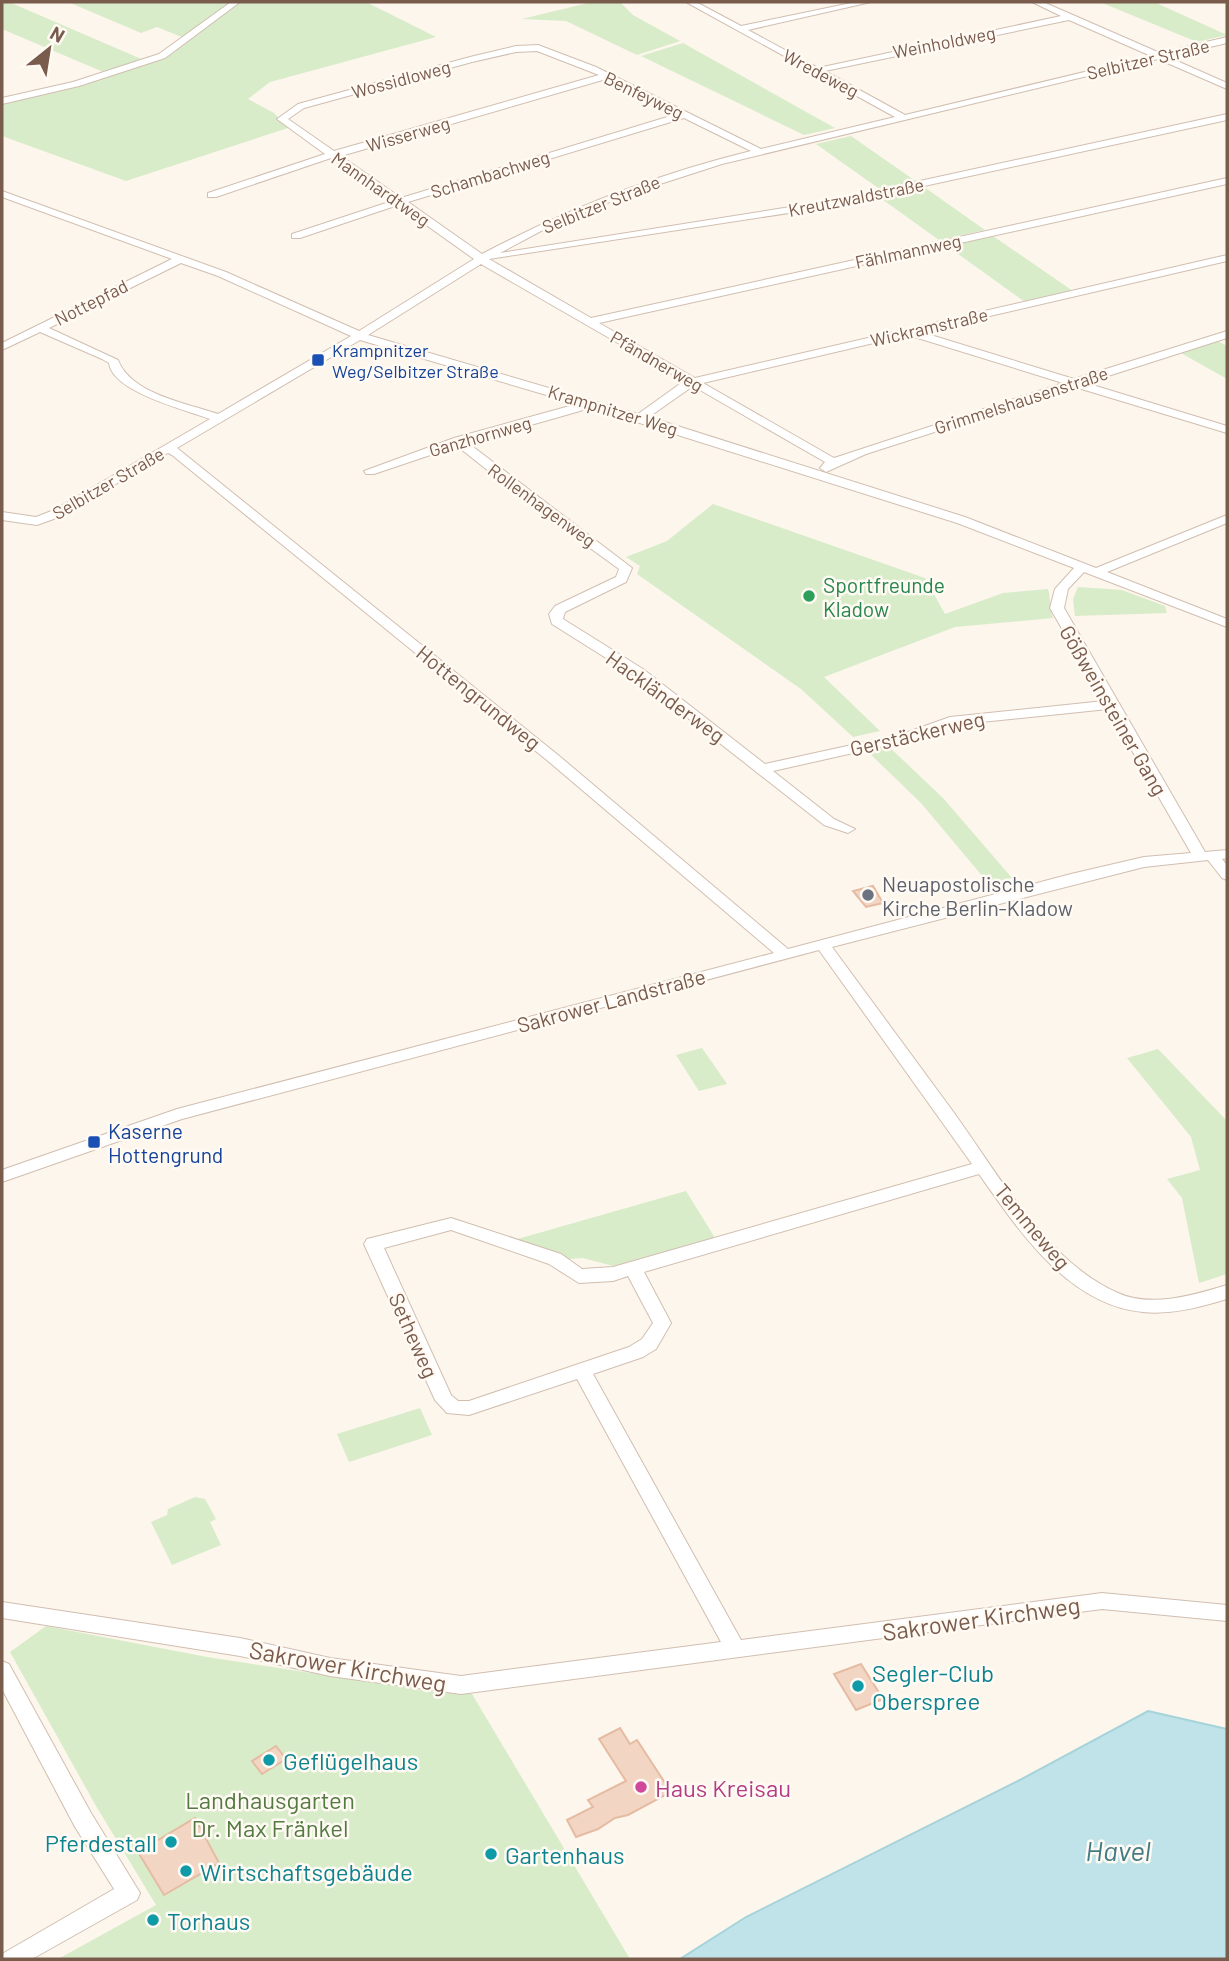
<svg xmlns="http://www.w3.org/2000/svg" width="1229" height="1961" viewBox="0 0 1229 1961" font-family="Barlow,sans-serif">
<style>
.green{fill:#d8ecc9}
.water{fill:#bfe3e8;stroke:#a5d3da;stroke-width:2}
.building{fill:#f3d5c3;stroke:#e6bba3;stroke-width:2}
.lines{fill:none;stroke-linecap:round;stroke-linejoin:round}
.minor-casing{stroke:#d1beb0;stroke-width:2}
.minor{fill:#fff;fill-rule:evenodd}
.transit-dot{fill:#1a4fb4;stroke:#fffaf3;stroke-width:2.5}
.leisure-dot{fill:#2e9e5b;stroke:#fffaf3;stroke-width:2.5}
.worship-dot{fill:#6b7280;stroke:#fffaf3;stroke-width:2.5}
.culture-dot{fill:#0f9aa8;stroke:#fffaf3;stroke-width:2.5}
.hotel-dot{fill:#d1479c;stroke:#fffaf3;stroke-width:2.5}
.labels{text-anchor:middle;dominant-baseline:central;stroke-width:5;stroke-linejoin:round;paint-order:stroke}
.far-street-label{font-size:18px;fill:#7a5c4d;stroke:#fffaf3}
.far-transit-label{font-size:18px;fill:#164399;stroke:#fffaf3;text-anchor:start}
.leisure-label{font-size:21px;fill:#27864d;stroke:#fffaf3;text-anchor:start}
.street-label{font-size:21px;fill:#7a5c4d;stroke:#fffaf3}
.worship-label{font-size:21px;fill:#5b616d;stroke:#fffaf3;text-anchor:start}
.transit-label{font-size:21px;fill:#164399;stroke:#fffaf3;text-anchor:start}
.near-street-label{font-size:24px;fill:#7a5c4d;stroke:#fffaf3}
.near-culture-label{font-size:24px;fill:#0d838f;stroke:#fffaf3;text-anchor:start}
.near-hotel-label{font-size:24px;fill:#b23c85;stroke:#fffaf3;text-anchor:start}
.near-park-label{font-size:24px;fill:#537a41;stroke:#fffaf3}
.near-water-label{font-size:28px;font-style:italic;fill:#437c86;stroke:#fffaf3}
</style>
<rect width="100%" height="100%" fill="#fdf6ec"/>
<g class="green">
<path d="M2 2H9L146 61 108 74 2 29Z"/>
<path d="M68 2H231L184 38 157 27 141 33Z"/>
<path d="M240 2H366L436 37 270 82 248 99 274 113 288 128 126 181 2 136V102L89 83 166 58Z"/>
<path d="M592 2H620L633 15 680 41 637 55 566 21 522 19Z"/>
<path d="M1100 2H1154L1227 35 1197 42Z"/>
<path d="M683 43 835 128 804 135 641 56Z"/>
<path d="M851 136 917 182 881 190 816 144Z"/>
<path d="M924 187 985 230 939 240 879 197Z"/>
<path d="M993 236 1073 291 1025 302 947 246Z"/>
<path d="M1218 341 1227 346V379L1181 353Z"/>
<path d="M713 504 925 578 945 614 1003 593 1048 589C1051 598 1049 607 1053 618L955 627 824 677 880 731 853 737 801 689 637 574 640 566 626 557 667 541Z"/>
<path d="M1078 587 1122 590 1165 606 1167 613 1075 616 1073 599Z"/>
<path d="M886 744 943 798 1012 878 989 884 921 803 865 749Z"/>
<path d="M702 1048 727 1084 699 1091 676 1055Z"/>
<path d="M1158 1049 1227 1121V1274L1199 1283 1182 1198 1167 1179 1200 1170 1191 1137 1127 1058Z"/>
<path d="M686 1191 715 1238 613 1266 583 1258 569 1259 514 1240Z"/>
<path d="M420 1408 432 1435 349 1462 337 1434Z"/>
<path d="M195 1497 205 1499 216 1519 210 1522 221 1545 172 1565 151 1522 167 1515 168 1509Z"/>
<path d="M46 1626 207 1657 442 1693 472 1694 630 1959H58L156 1905 96 1806 10 1652Z"/>
</g>
<path class="water" d="M1148 1711 1227 1729V1959H680L746 1917 1018 1781Z"/>
<g class="building">
<path d="M873 886 883 903 866 907 853 891Z"/>
<path d="M861 1664 883 1699 856 1710 834 1674Z"/>
<path d="M620 1728 630 1744 637 1740 671 1792 628 1815 615 1818 598 1829 576 1837 567 1820 593 1807 588 1800 626 1781 599 1739Z"/>
<path d="M276 1746 286 1759 262 1774 252 1761Z"/>
<path d="M195 1818 219 1863 164 1895 138 1852Z"/>
</g>
<g class="lines">
<defs>
<g id="minor">
<path d="M231 2H240L165 58 79 86 2 104V98L73 82 159 54Z"/>
<path d="M686 2H696L741 26 856 2H871L748 30 818 68 1061 16 1032 2H1043L1160 53 1227 37V43L1168 57 1227 83V89L1158 59 722 164 626 195 541 231 500 253 828 201 1227 114V120L828 207 489 259 591 318 1227 178V184L599 323 695 378 1227 255V261L921 332 1074 379 1227 331V338L1086 383 1227 426V433L1075 387 866 454 826 472 820 468 825 462 693 386 649 417 965 517 1096 568 1227 515V523L1107 572 1227 619V627L1084 572 1068 589 1064 608 1205 852 1227 850V858L1222 859 1227 865V880L1222 878 1208 860 1144 867 832 947C871 1000 910 1053 949 1106 995 1168 1044 1261 1118 1293 1151 1308 1194 1295 1227 1285V1299C1200 1307 1172 1315 1143 1312 1068 1305 1019 1231 979 1174L644 1272 671 1323 656 1349 643 1357 593 1374 741 1640 1102 1593 1227 1605V1621L1102 1609 461 1694 330 1676 240 1656 2 1618V1602L240 1638 330 1658 461 1676 721 1642 577 1379 469 1415 447 1413 435 1400 364 1244 367 1239 451 1218 561 1254 582 1269 613 1267 972 1164 819 950 182 1119 2 1182V1170L177 1109 774 953 548 761 172 455 168 453 62 516 37 525 2 520V512L36 517 54 510 210 419C186 410 112 392 109 363L102 359 40 332 2 350V343L172 259 2 197V191L226 272 359 331 474 259 398 205 300 238H292V234L392 201 331 158 216 197H208V193L325 154 277 119 298 104 470 57 516 46 538 45 596 67 761 149 895 117ZM1069 20 1151 56 905 115 825 71ZM537 51 599 75 334 151 288 119 304 108 472 62 516 52ZM606 79 677 114 401 198 341 156ZM684 118 751 151C657 174 567 209 482 254L408 202ZM181 263 218 276 351 336 218 414C186 403 131 394 118 360L49 328ZM481 264 486 267 684 381 638 414 368 335ZM908 335 1063 383 834 458 703 383ZM360 340 577 404 454 438 364 471 366 474H374L457 446 539 511 619 569 616 577 555 606 549 614 552 624 633 675 824 825 848 833 855 829 834 819 773 771 911 740 952 725 1108 709 1191 853 1144 857 1071 874 788 949 558 755 177 448ZM589 407 957 523 1074 568 1055 589 1050 608 1104 701 950 717 902 734 765 764 643 669 563 619 565 612 626 582 632 568 468 443 580 411ZM451 1230 549 1264 579 1283 613 1281 628 1276 653 1323 642 1339 629 1347 469 1401H458L451 1395 384 1248Z"/>
<path d="M2 1661 9 1664 91 1813 140 1893 137 1900 32 1959H2V1954L114 1889 75 1827 2 1689Z"/>
</g>
</defs>
<use href="#minor" class="minor-casing"/>
<use href="#minor" class="minor"/>
</g>
<g class="transit-dot">
<rect x="311" y="353" width="14" height="14" rx="3.5"/>
<rect x="87" y="1135" width="14" height="14" rx="3.5"/>
</g>
<circle class="leisure-dot" cx="809" cy="596" r="7"/>
<circle class="worship-dot" cx="868" cy="895" r="7"/>
<g class="culture-dot">
<circle cx="858" cy="1686" r="7"/>
<circle cx="269" cy="1760" r="7"/>
<circle cx="171" cy="1842" r="7"/>
<circle cx="491" cy="1854" r="7"/>
<circle cx="186" cy="1871" r="7"/>
<circle cx="153" cy="1920" r="7"/>
</g>
<circle class="hotel-dot" cx="641" cy="1787" r="7"/>
<g class="labels">
<g class="far-street-label">
<text transform="translate(944 42) rotate(-11)">Weinholdweg</text>
<text transform="translate(1148 59) rotate(-13)">Selbitzer Straße</text>
<text transform="translate(821 73) rotate(28)">Wredeweg</text>
<text transform="translate(401 79) rotate(-15)">Wossidloweg</text>
<text transform="translate(644 95) rotate(26)">Benfeyweg</text>
<text transform="translate(408 134) rotate(-16)">Wisserweg</text>
<text transform="translate(490 174) rotate(-17)">Schambachweg</text>
<text transform="translate(381 189) rotate(35)">Mannhardtweg</text>
<text transform="translate(856 197) rotate(-11)">Kreutzwaldstraße</text>
<text transform="translate(601 204) rotate(-22)">Selbitzer Straße</text>
<text transform="translate(908 251) rotate(-12)">Fählmannweg</text>
<text transform="translate(91 302) rotate(-27)">Nottepfad</text>
<text transform="translate(929 327) rotate(-13)">Wickramstraße</text>
<text transform="translate(657 361) rotate(30)">Pfändnerweg</text>
<text transform="translate(1021 400) rotate(-18)">Grimmelshausenstraße</text>
<text transform="translate(613 410) rotate(17)">Krampnitzer Weg</text>
<text transform="translate(480 436) rotate(-16)">Ganzhornweg</text>
<text transform="translate(108 483) rotate(-30)">Selbitzer Straße</text>
<text transform="translate(542 505) rotate(36)">Rollenhagenweg</text>
</g>
<g class="far-transit-label">
<text x="332" y="350">Krampnitzer<tspan x="332" dy="21">Weg/Selbitzer Straße</tspan></text>
</g>
<g class="leisure-label">
<text x="823" y="584">Sportfreunde<tspan x="823" dy="24">Kladow</tspan></text>
</g>
<g class="street-label">
<text transform="translate(666 696) rotate(36)">Hackländerweg</text>
<text transform="translate(479 697) rotate(39)">Hottengrundweg</text>
<text transform="translate(1114 710) rotate(60)">Gößweinsteiner Gang</text>
<text transform="translate(917 733) rotate(-13)">Gerstäckerweg</text>
<text transform="translate(611 1000) rotate(-15)">Sakrower Landstraße</text>
<text transform="translate(1033 1226) rotate(50)">Temmeweg</text>
<text transform="translate(414 1335) rotate(66)">Setheweg</text>
</g>
<g class="worship-label">
<text x="882" y="883">Neuapostolische<tspan x="882" dy="24">Kirche Berlin-Kladow</tspan></text>
</g>
<g class="transit-label">
<text x="108" y="1130">Kaserne<tspan x="108" dy="24">Hottengrund</tspan></text>
</g>
<g class="near-street-label">
<text transform="translate(981 1618) rotate(-8)">Sakrower Kirchweg</text>
<text transform="translate(348 1666) rotate(10)">Sakrower Kirchweg</text>
</g>
<g class="near-culture-label">
<text x="872" y="1672">Segler-Club<tspan x="872" dy="28">Oberspree</tspan></text>
<text x="283" y="1760">Geflügelhaus</text>
<text x="157" y="1842" text-anchor="end">Pferdestall</text>
<text x="505" y="1854">Gartenhaus</text>
<text x="200" y="1871">Wirtschaftsgebäude</text>
<text x="167" y="1920">Torhaus</text>
</g>
<g class="near-hotel-label">
<text x="655" y="1787">Haus Kreisau</text>
</g>
<g class="near-park-label">
<text x="270" y="1799">Landhausgarten<tspan x="270" dy="28">Dr. Max Fränkel</tspan></text>
</g>
<g class="near-water-label">
<text x="1118" y="1850">Havel</text>
</g>
</g>
<rect width="1229" height="1961" fill="none" stroke="#7a5c4d" stroke-width="7"/>
<g transform="translate(49 49) rotate(30)" stroke="#fffaf3" stroke-width="5" paint-order="stroke">
<path d="M0-5L12 26L0 18L-12 26Z" fill="#7a5c4d"/>
<text y="-10" font-size="19" font-weight="bold" text-anchor="middle" fill="#7a5c4d">N</text>
</g>
</svg>
